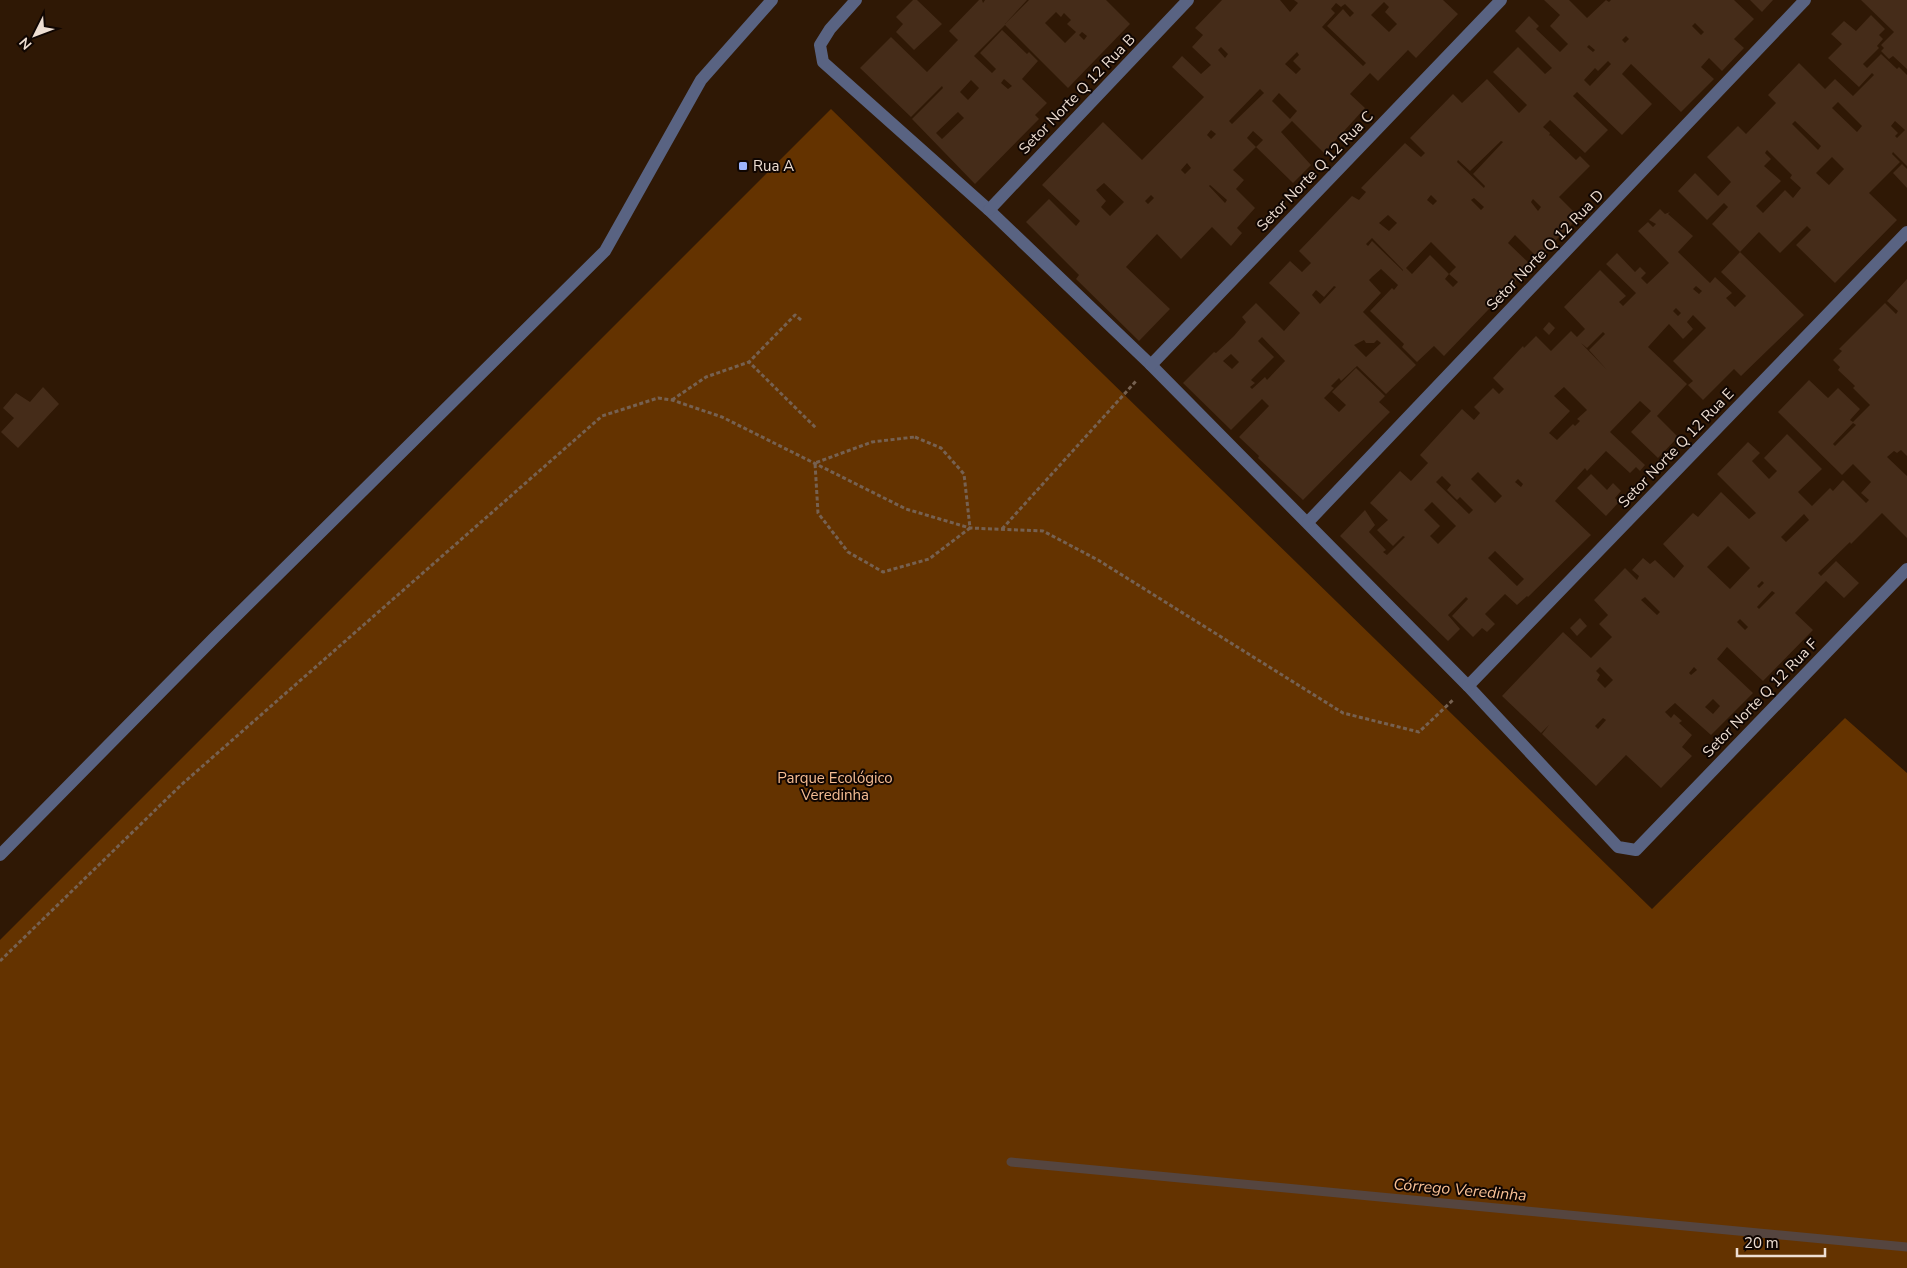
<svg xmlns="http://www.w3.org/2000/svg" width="1907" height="1268" viewBox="0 0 1907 1268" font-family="'Nunito Sans',sans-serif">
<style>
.green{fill:#643300}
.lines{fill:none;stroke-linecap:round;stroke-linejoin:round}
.stream{stroke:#55453f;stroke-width:9}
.building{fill:#452c19;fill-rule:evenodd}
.path{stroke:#766151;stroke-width:3;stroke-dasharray:4 2.5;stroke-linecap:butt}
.minor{stroke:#596382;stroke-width:12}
.poi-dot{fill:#9db4fd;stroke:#100602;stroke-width:2}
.labels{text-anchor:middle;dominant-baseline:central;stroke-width:4;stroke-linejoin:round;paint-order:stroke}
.street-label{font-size:15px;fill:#eeded2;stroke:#100602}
.poi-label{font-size:15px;fill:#eeded2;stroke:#100602;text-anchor:start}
.park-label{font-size:15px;fill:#f6bd93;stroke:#100602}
.water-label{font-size:16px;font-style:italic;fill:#f7bf94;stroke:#100602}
</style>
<rect width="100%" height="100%" fill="#2f1805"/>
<path class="green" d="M831 109 1652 909 1845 718 1907 773V1268H0V940Z"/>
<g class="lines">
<path class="stream" d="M1011 1162 1907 1247"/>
</g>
<g class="building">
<path d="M913 0H917L942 24 914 50 896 32 903 24 896 17Z"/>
<path d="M979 0H982L983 3 985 0H1027L1005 24 1029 0H1106L1130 24 1068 88 1005 25 974 56 992 73 996 69 980 53 1002 30 1027 54 1029 52 1038 61 1022 79 1047 103 1035 115 1039 119 975 184 912 119 943 88 942 86 911 117 860 68 891 37 927 72 958 40 949 31ZM1056 12 1061 17 1064 13 1071 20 1067 24 1076 32 1065 43 1045 23ZM1082 32 1087 36 1084 40 1079 35ZM1004 79 1012 86 1008 89 1001 83ZM971 80 979 88 968 100 960 92ZM958 112 964 118 942 139 936 133Z"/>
<path d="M1222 0H1280L1290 12 1298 3 1294 0H1443L1458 14 1416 58 1408 50 1378 81 1370 73 1350 94 1365 108 1324 153 1292 121 1281 132 1311 165 1293 183 1256 147 1233 170 1244 180 1236 189 1255 208 1237 228 1242 233 1231 246 1212 227 1181 259 1157 234 1126 267 1170 309 1139 341 1076 279 1079 275 1026 222 1049 199 1076 226 1080 221 1042 185 1103 122 1142 160 1204 97 1172 67 1182 56 1201 74 1211 65 1192 47 1203 35 1195 28ZM1384 2 1389 7 1385 12 1397 24 1389 32 1371 15ZM1336 3 1341 7 1345 4 1354 13 1350 17 1343 9 1327 26 1366 63 1363 66 1322 27 1335 13 1331 9ZM1221 47 1228 54 1225 58 1218 50ZM1297 52 1299 55 1293 61 1301 69 1296 74 1285 64ZM1260 89 1264 93 1232 124 1229 121ZM1279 93 1297 111 1290 119 1272 101ZM1211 130 1216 134 1211 139 1207 135ZM1253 131 1263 140 1256 147 1247 138ZM1187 163 1191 168 1185 174 1181 170ZM1104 183 1124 202 1110 216 1101 207 1106 201 1096 190ZM1210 185 1227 200 1225 203 1209 186ZM1151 195 1154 198 1148 204 1145 201Z"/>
<path d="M1544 0H1569L1587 18 1606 0 1609 2 1611 0H1734L1754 19 1734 39 1744 48 1722 71 1709 58 1701 67 1714 79 1681 112 1631 64 1622 74 1652 104 1622 135 1577 92 1573 96 1608 130 1585 153 1550 120 1543 127 1550 133 1549 136 1550 135 1576 160 1580 156 1590 166 1559 197 1579 217 1538 258 1515 235 1508 243 1531 265 1444 356 1434 346 1417 362 1402 347 1404 344 1370 311 1392 288 1394 290 1398 285 1381 269 1372 277 1369 280 1381 293 1363 312 1416 365 1386 394 1357 366 1341 381 1339 378 1331 386 1334 388 1324 398 1339 412 1346 405 1332 392 1356 368 1385 396 1379 402 1390 412 1303 500 1258 458 1259 456 1239 437 1269 406 1262 399 1231 430 1183 383 1214 352 1216 353 1234 336 1246 322 1242 317 1256 303 1284 331 1300 313 1269 283 1290 261 1302 272 1311 263 1299 251 1352 196 1359 200 1366 192 1361 188 1405 143 1421 157 1425 153 1410 138 1453 94 1462 103 1487 79 1519 113 1527 105 1493 72 1518 47 1545 74 1552 68 1515 31 1529 16 1539 26 1536 29 1560 52 1568 44 1550 26 1560 15ZM1695 23 1704 32 1701 35 1692 26ZM1626 36 1629 39 1625 43 1622 40ZM1589 45 1595 50 1593 52 1587 47ZM1608 61 1611 64 1590 86 1584 80 1595 68 1598 71ZM1501 141 1503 142 1473 174 1485 186 1484 188 1457 162 1458 160 1470 171ZM1431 195 1437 201 1433 205 1427 200ZM1474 198 1484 207 1481 210 1471 200ZM1533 199 1541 207 1538 211 1531 202ZM1388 215 1397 223 1389 231 1379 223ZM1372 238 1403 270V271L1372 241 1368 246 1366 244ZM1431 242 1456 267 1449 274 1458 282 1453 287 1445 279 1449 274 1430 255 1412 274 1406 268ZM1334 286 1336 287 1320 304 1312 295 1316 290 1324 297ZM1262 337 1285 361 1267 380 1265 377 1252 389 1250 387 1255 383 1251 380 1274 357 1258 341ZM1364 340 1366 343H1374L1377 340 1381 343 1366 357 1354 345ZM1231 354 1239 362 1232 369 1223 361Z"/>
<path d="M1750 0H1773L1762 12Z"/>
<path d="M1861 0H1907V69L1893 56 1889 59 1881 51 1884 48 1881 45 1894 32Z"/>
<path d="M1871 15 1885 29 1879 35 1883 39 1877 46 1879 48 1863 64 1867 68 1881 54 1897 69 1899 67 1907 75V166L1893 152 1892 154 1900 162 1869 193 1897 220 1835 283 1796 245 1811 230 1807 226 1780 253 1759 232 1740 252 1804 315 1741 376 1734 369 1703 400 1688 385 1693 381 1673 361 1706 328 1693 315 1687 322 1693 329 1683 339 1669 324 1648 347 1687 384 1657 416 1678 437 1658 458 1631 432 1651 411 1640 401 1610 432 1645 465 1640 471 1636 467 1630 473 1606 451 1587 471 1585 468 1555 501 1591 535 1528 597 1527 596 1517 605 1505 594 1485 614 1495 624 1487 632 1482 628 1473 637 1452 616 1468 599 1466 597 1448 615 1460 629 1448 641 1340 536 1365 510 1375 525 1369 532 1386 550 1383 552 1387 555 1405 537 1403 536 1393 546 1377 530 1388 520 1370 503 1400 471 1411 481 1428 463 1420 455 1462 409 1474 420 1480 413 1474 407 1493 388 1499 394 1504 389 1493 378 1523 346 1524 348 1536 336 1551 351 1571 331 1577 337 1585 329 1564 307 1600 270 1626 296 1619 302 1623 306 1636 293 1606 264 1617 253 1635 272 1640 267 1646 273 1641 278 1647 284 1669 263 1638 231 1648 222 1653 227 1656 224 1649 220 1660 209 1665 214 1670 212 1668 214 1693 236 1678 252 1710 283 1715 277 1732 293 1726 298 1735 307 1746 296 1721 272 1740 252 1712 224 1728 207 1724 203 1707 220 1678 191 1695 173 1718 196 1731 182 1707 157 1738 126 1746 134 1776 103 1768 95 1799 63 1825 89 1835 79 1853 96 1874 75 1872 73 1859 87 1828 58 1842 44 1831 34 1844 21 1856 31ZM1838 102 1862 126 1857 132 1832 108ZM1795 121 1821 146 1818 150 1792 124ZM1895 121 1905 130 1897 138 1895 136 1898 133 1891 126ZM1767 150 1792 175 1790 178 1801 188 1793 198 1785 190 1763 213 1756 206 1781 181 1764 166 1771 159 1765 153ZM1832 157 1844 169 1829 185 1816 173ZM1696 286 1702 291 1699 294 1693 289ZM1676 308 1681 313 1678 316 1673 311ZM1603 332 1605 334 1589 350 1607 370 1581 343 1587 348ZM1564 387 1587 410 1577 419 1580 421 1575 426 1573 424 1557 440 1549 433 1570 411 1554 396ZM1478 472 1502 496 1495 503 1471 479ZM1442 476 1451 485 1447 490 1457 500 1460 497 1473 510 1469 514 1436 482ZM1518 479 1523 484 1521 487 1515 482ZM1432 502 1456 526 1438 544 1430 536 1440 526 1424 510ZM1495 551 1524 579 1517 586 1488 558Z"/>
<path d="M1902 164 1907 169V188L1893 173Z"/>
<path d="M1907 279V456L1901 450 1897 453 1894 451 1887 457 1907 476V538L1882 513 1851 544 1850 542 1818 573 1821 576 1836 561 1859 583 1844 598 1826 581 1795 613 1813 630 1763 681 1727 647 1717 659 1753 693 1711 735 1675 703 1665 712 1671 718 1674 714 1682 721 1679 723 1692 735 1682 747 1692 756 1661 788 1626 755 1596 786 1542 734 1549 725 1541 733 1502 696 1563 632 1591 658 1612 637 1599 624 1608 615 1594 600 1625 568 1637 580 1639 576 1632 570 1643 558 1650 564 1655 560 1674 578 1684 566 1663 544 1693 513 1698 517 1721 492 1749 519 1756 513 1717 474 1748 442 1760 453 1752 461 1769 479 1777 471 1764 458 1787 434 1822 469 1798 492 1812 506 1830 488 1833 491 1843 480 1866 503 1869 500 1861 493 1871 482 1853 464 1842 475 1778 412 1809 380 1828 398 1838 388 1860 409 1850 420 1853 422 1870 405 1853 388 1855 386 1838 370 1840 367 1833 360 1842 351 1839 349 1885 303 1896 314 1898 311 1887 301ZM1853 423 1856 425 1835 446 1833 444ZM1804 514 1809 520 1786 542 1781 537ZM1728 546 1750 568 1730 589 1707 567ZM1762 581 1764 583 1759 588 1757 586ZM1772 591 1775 593 1759 609 1757 607ZM1645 597 1660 612 1657 615 1641 600ZM1740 619 1748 627 1745 630 1737 622ZM1600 667 1613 680 1605 688 1597 680 1600 675 1596 671ZM1694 667 1697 670 1691 675 1689 673ZM1713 699 1720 706 1713 714 1705 707ZM1603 718 1606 720 1598 729 1595 726Z"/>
<path d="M1549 322 1555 328 1549 335 1543 329Z"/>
<path d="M43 387 59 404 18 448 1 432 14 418 3 408 16 393 30 402Z"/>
<path d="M1591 474 1607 490 1613 483 1621 491 1615 498 1619 502 1606 516 1577 488Z"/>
<path d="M1580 618 1587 626 1577 636 1570 628Z"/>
</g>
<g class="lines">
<g class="path">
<path d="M801 320 795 315 749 362 816 428"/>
<path d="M672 400 706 377 749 362"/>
<path d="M915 437 941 448 964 474 970 528 929 559 883 572 848 552 818 513 815 463 872 442Z"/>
<path d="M1002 529 1137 380"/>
<path d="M0 961 181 785 602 416 658 398 672 400 722 417 906 509 970 528 1043 531 1098 560 1343 713 1419 732 1453 700"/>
</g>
<g class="minor">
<path d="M856 0 830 29 820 45 823 62 989 210 1151 365 1468 686 1618 847 1636 850 1907 569"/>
<path d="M989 210 1188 0"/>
<path d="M1151 365 1501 0"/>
<path d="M1308 522 1805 0"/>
<path d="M1468 686 1907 232"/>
<path d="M0 855 214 638 605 251 701 80 772 0"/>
</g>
</g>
<rect class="poi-dot" x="738" y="161" width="10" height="10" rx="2.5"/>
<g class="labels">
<g class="street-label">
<text transform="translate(1077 94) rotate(-46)">Setor Norte Q 12 Rua B</text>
<text transform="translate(1315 171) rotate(-46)">Setor Norte Q 12 Rua C</text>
<text transform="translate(1545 250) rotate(-46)">Setor Norte Q 12 Rua D</text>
<text transform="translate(1676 448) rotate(-46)">Setor Norte Q 12 Rua E</text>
<text transform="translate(1760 698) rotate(-46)">Setor Norte Q 12 Rua F</text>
</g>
<g class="poi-label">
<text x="753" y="166">Rua A</text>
</g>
<g class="park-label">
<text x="835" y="778">Parque Ecológico<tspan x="835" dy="17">Veredinha</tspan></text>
</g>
<g class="water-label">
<text transform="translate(1460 1190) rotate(5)">Córrego Veredinha</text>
</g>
</g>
<g transform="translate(35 35) rotate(228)" stroke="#100602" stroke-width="4" paint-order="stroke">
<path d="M0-4L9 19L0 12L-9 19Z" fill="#eeded2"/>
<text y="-8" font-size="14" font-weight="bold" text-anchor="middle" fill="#eeded2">N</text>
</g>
<path d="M1737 1248v8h88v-8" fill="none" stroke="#eeded2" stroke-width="2.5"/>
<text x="1744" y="1248" font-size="15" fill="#eeded2" stroke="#100602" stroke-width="4" paint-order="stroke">20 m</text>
</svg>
